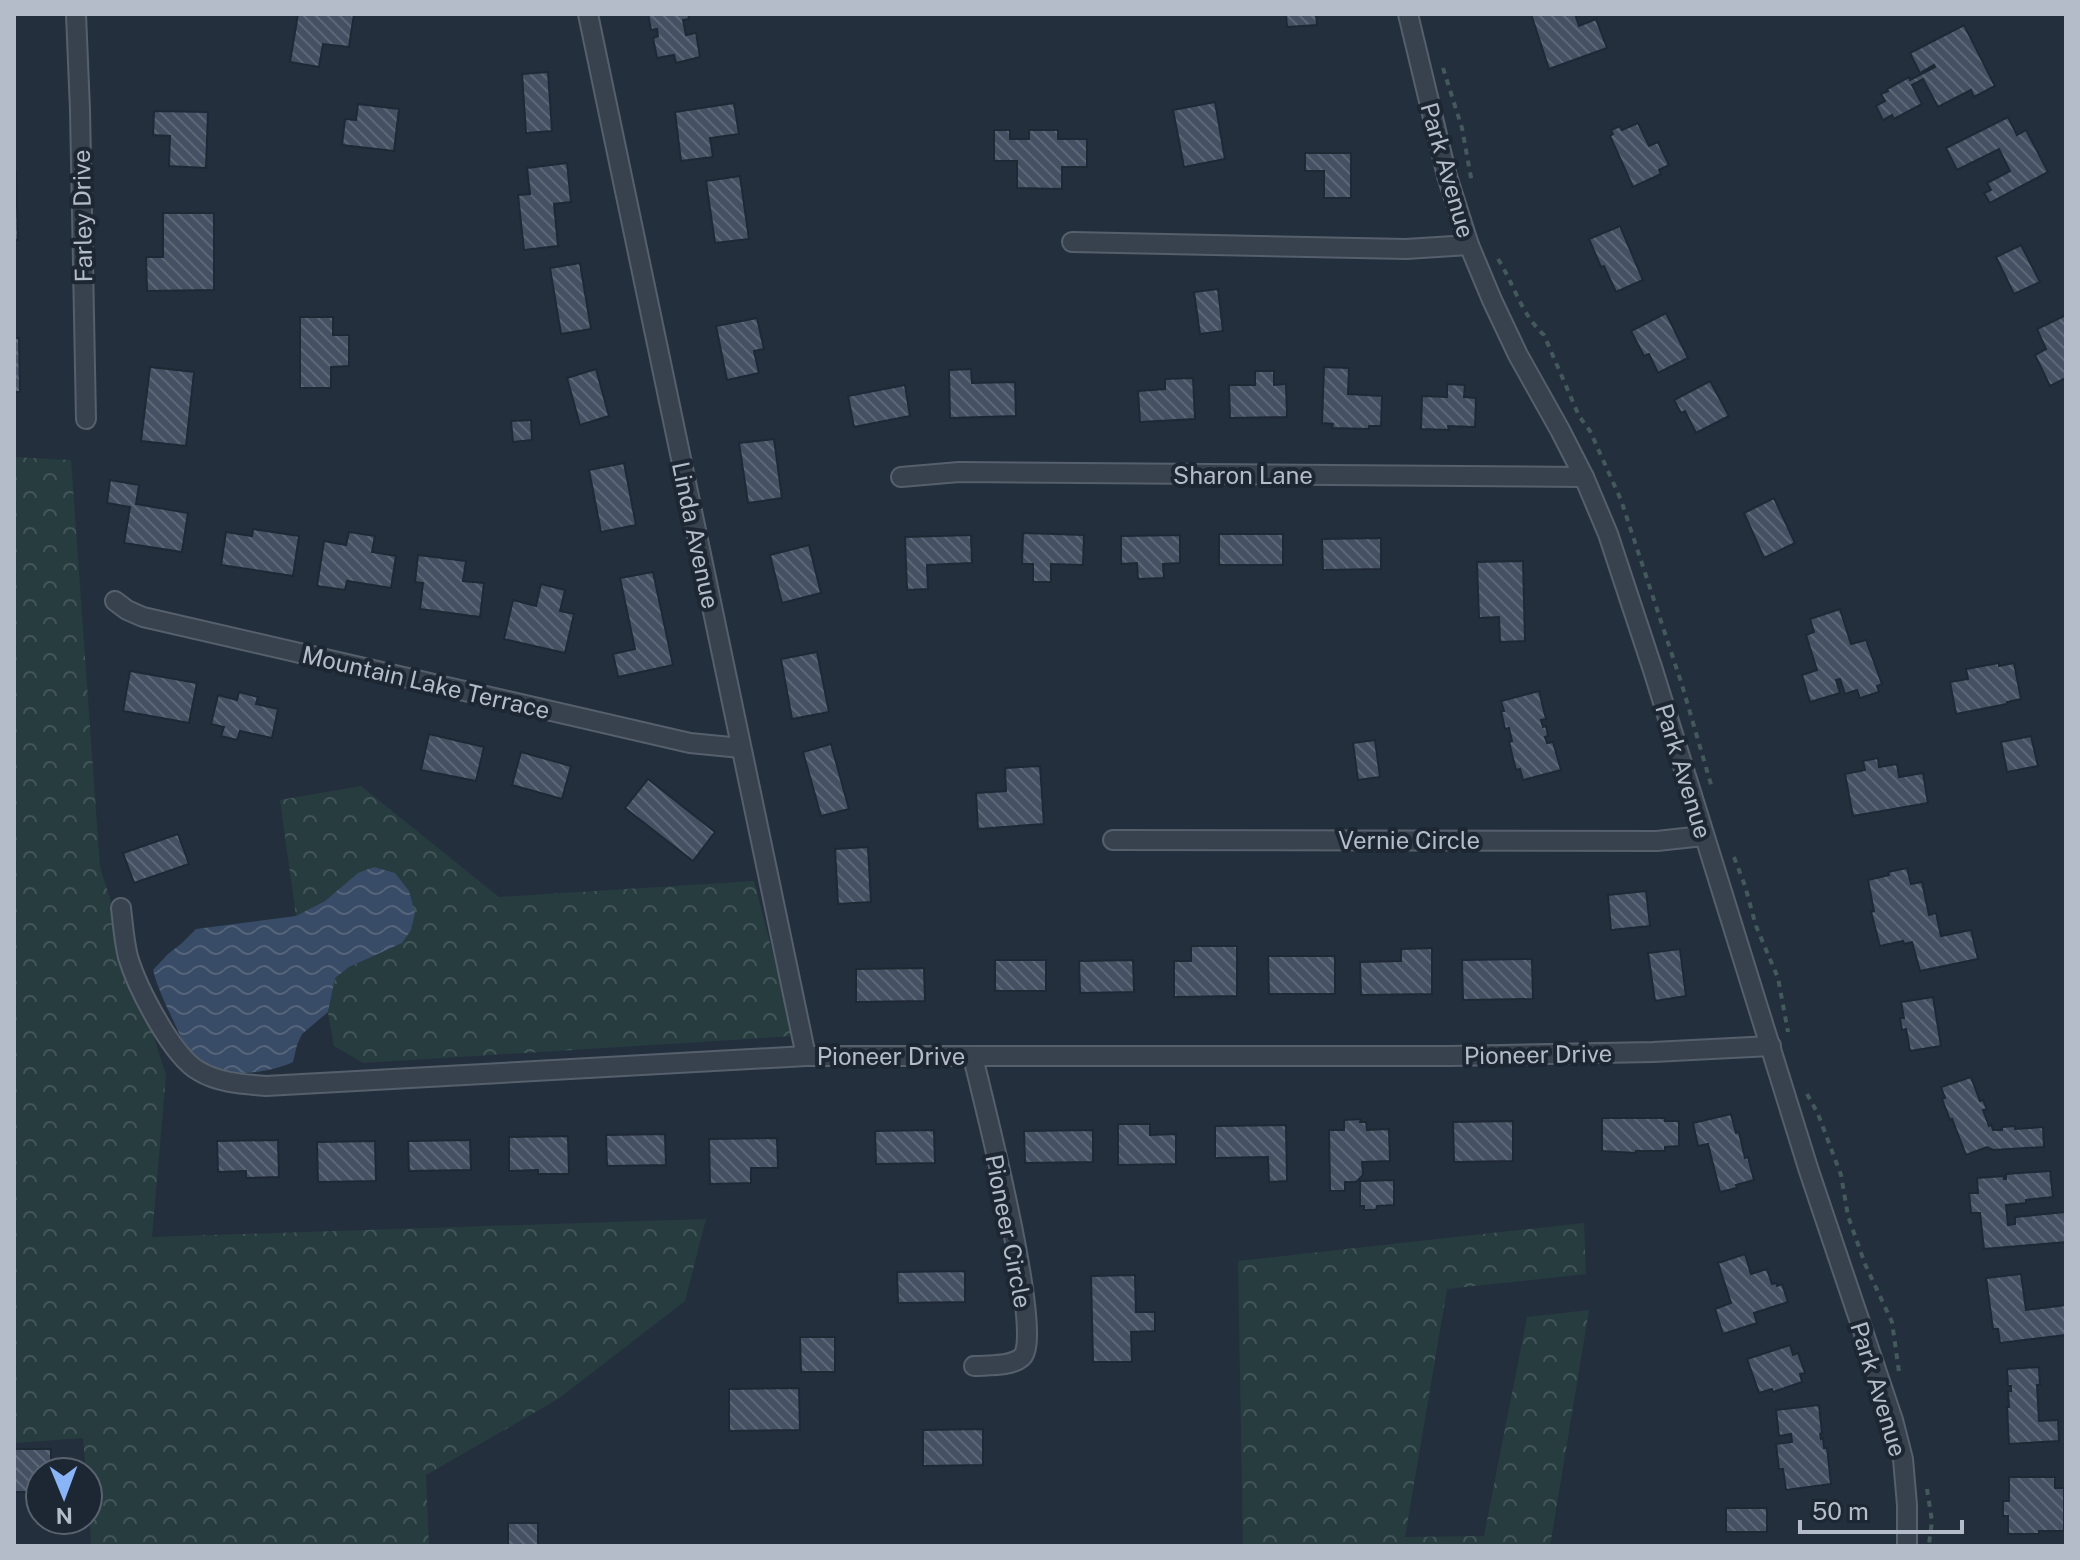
<svg xmlns="http://www.w3.org/2000/svg" width="2080" height="1560" viewBox="0 0 2080 1560" font-family="'Public Sans',sans-serif">
<style>
.forest{fill:url(#forest-crowns)}
.water{fill:url(#water-waves)}
.building{fill:url(#building-back-hatch);stroke:#1f2835;stroke-width:2}
.lines{fill:none;stroke-linecap:round;stroke-linejoin:round}
.street-casing{stroke:#565f6c;stroke-width:22}
.path{stroke:#44595c;stroke-width:4;stroke-dasharray:6 6;stroke-linecap:butt}
.street{stroke:#38414e;stroke-width:18}
.labels{text-anchor:middle;dominant-baseline:central;stroke-width:8;stroke-linejoin:round;paint-order:stroke}
.street-label{font-size:24px;fill:#b4bcc9;stroke:#1d2633}
</style>
<defs>
<pattern id="forest-crowns" width="20" height="18" patternUnits="userSpaceOnUse" patternTransform="scale(2)"><rect width="20" height="18" fill="#263c3f"/><path d="M2 6a3 3 0 1 1 6 0M12 15a3 3 0 1 1 6 0" fill="none" stroke="#435659"/></pattern>
<pattern id="water-waves" width="16" height="10" patternUnits="userSpaceOnUse" patternTransform="scale(2)"><rect width="16" height="10" fill="#394c67"/><path d="M0 5q4-4 8 0t8 0" fill="none" stroke="#53647b"/></pattern>
<pattern id="building-back-hatch" width="6" height="6" patternUnits="userSpaceOnUse" patternTransform="scale(2)"><rect width="6" height="6" fill="#455162"/><path d="M-1 5l2 2M0 0l6 6M5-1l2 2" fill="none" stroke="#5d6877"/></pattern>
</defs>
<rect width="100%" height="100%" fill="#242f3e"/>
<g class="forest">
<path d="M14 457 71 460 100 867 166 1075 152 1237 706 1219 685 1301 558 1399 426 1475 429 1546H91L88 1472H86L83 1438 14 1443Z"/>
<path d="M361 786 499 897 754 881 794 1036 363 1063 334 1046 328 1012 335 978 349 967 402 943 358 873 325 901 296 916 280 800Z"/>
<path d="M1584 1223 1586 1274 1447 1289 1405 1537 1484 1536 1527 1317 1589 1310 1550 1546H1243L1238 1261Z"/>
</g>
<path class="water" d="M374 867 395 873 409 891 415 913 411 930 402 943 349 967 335 978 328 1012 302 1034 297 1045 293 1062C268 1074 211 1081 191 1057 186 1052 183 1041 180 1035 170 1013 159 993 153 970L168 954 181 944 196 929 296 916 325 901 358 873Z"/>
<g class="building">
<path d="M298 14H354L349 47 323 44 319 67 290 62Z"/>
<path d="M648 14H688L689 19 683 20 686 35 696 33 700 57 676 63 674 55 657 58 653 38 658 36 657 29 651 30Z"/>
<path d="M1286 14H1316L1317 25 1287 27Z"/>
<path d="M1531 14H1575L1579 26 1596 19 1607 48 1549 69Z"/>
<path d="M1964 25 1995 86 1974 97 1971 90 1938 107 1923 79 1912 85 1922 104 1894 119 1892 115 1883 120 1876 106 1885 101 1881 94 1888 91 1887 89 1909 77 1910 80 1935 67 1934 65 1920 73 1910 53Z"/>
<path d="M548 72 552 131 526 133 522 74Z"/>
<path d="M1215 102 1225 159 1184 167 1173 110Z"/>
<path d="M734 103 739 134 710 138 713 157 681 161 675 112Z"/>
<path d="M358 104 399 109 394 151 342 145 345 119 356 120Z"/>
<path d="M154 111 208 112 206 168 169 166 170 136 153 135Z"/>
<path d="M2008 117 2017 135 2026 130 2048 172 1990 203 1984 193 1991 190 1987 183 2010 171 1999 149 1957 170 1946 148Z"/>
<path d="M1638 123 1649 146 1658 142 1669 165 1659 170 1661 174 1633 187 1610 136 1613 134 1611 130 1620 126 1622 130Z"/>
<path d="M994 130H1010V139H1029V130H1058V139H1087V167H1062V189L1017 188V161H994Z"/>
<path d="M1305 153H1351V198H1324V171H1305Z"/>
<path d="M567 163 571 202 554 204 558 246 524 250 518 195 530 194 527 168Z"/>
<path d="M14 171H16L18 240H14Z"/>
<path d="M740 176 749 239 715 243 706 181Z"/>
<path d="M163 213H214V290L147 291 146 257H163Z"/>
<path d="M1620 226 1643 280 1616 292 1604 266 1601 267 1589 239Z"/>
<path d="M2021 245 2040 282 2014 294 1996 257Z"/>
<path d="M580 263 591 329 561 334 550 268Z"/>
<path d="M1218 289 1223 331 1200 334 1194 292Z"/>
<path d="M1666 313 1688 358 1658 373 1649 354 1644 356 1631 331Z"/>
<path d="M2066 315V378L2050 386 2035 355 2046 349 2037 329Z"/>
<path d="M300 317H333V335H349V366L331 367V388H300Z"/>
<path d="M757 318 764 349 754 351 759 373 727 380 716 326Z"/>
<path d="M14 338H19L20 392H14Z"/>
<path d="M150 367 194 372 186 446 141 441Z"/>
<path d="M1324 367 1349 368 1348 394 1382 396 1381 426H1369V429L1332 428 1333 424 1322 423Z"/>
<path d="M596 369 609 416 580 425 567 378Z"/>
<path d="M971 369 972 383 1015 382 1016 416 950 418 949 370Z"/>
<path d="M1255 371H1274V385L1286 384 1287 417 1230 418 1229 385H1255Z"/>
<path d="M1193 378 1195 419 1140 422 1138 391 1165 389V379Z"/>
<path d="M1710 381 1729 416 1696 433 1685 411 1681 413 1674 400Z"/>
<path d="M1447 384 1465 385 1464 397 1476 398 1475 427 1448 426 1449 430 1421 429 1422 396 1447 397Z"/>
<path d="M905 385 910 416 854 427 848 396Z"/>
<path d="M531 420 532 440 513 442 511 421Z"/>
<path d="M774 439 782 498 748 503 739 443Z"/>
<path d="M624 463 636 525 601 532 589 470Z"/>
<path d="M110 480 139 485 136 504 188 513 182 552 124 543 130 507 107 503Z"/>
<path d="M1774 498 1795 543 1764 558 1744 513Z"/>
<path d="M253 529 299 536 293 576 221 565 226 532 252 536Z"/>
<path d="M349 532 375 536 372 552 396 556 391 588 347 581 345 590 317 586 324 541 346 545Z"/>
<path d="M1023 533 1084 535 1083 565 1051 564V582H1033V564H1022Z"/>
<rect x="1219" y="534" width="64" height="31"/>
<path d="M971 535 972 563 927 565 928 589 907 590 905 537Z"/>
<path d="M1180 535V563L1163 564 1164 578 1138 579 1137 563 1121 564V536Z"/>
<path d="M1381 538V569L1323 570 1322 539Z"/>
<path d="M809 545 821 593 782 603 770 555Z"/>
<path d="M418 555 466 561 463 581 484 583 480 617 420 609 423 583 415 582Z"/>
<path d="M1523 561 1525 641 1500 642 1499 617 1479 618 1477 562Z"/>
<path d="M653 572 673 665 618 677 613 654 635 649 620 578Z"/>
<path d="M541 584 565 590 560 611 574 614 565 653 504 639 513 600 536 606Z"/>
<path d="M1840 609 1851 644 1866 640 1882 684 1877 686 1879 692 1860 698 1857 690 1845 694 1840 679 1836 680 1840 693 1810 702 1802 675 1817 670 1806 635 1814 632 1810 619Z"/>
<path d="M817 652 829 712 792 719 781 659Z"/>
<path d="M1999 663V666L2014 663 2021 699 2007 702V704L1956 714 1950 682 1968 679 1966 669Z"/>
<path d="M130 671 197 683 189 723 123 711Z"/>
<path d="M1539 691 1546 719 1541 720 1543 727 1546 726 1548 736 1545 737 1547 743 1553 742 1561 770 1523 780 1520 769 1516 770 1509 742 1512 741 1509 728 1505 729 1501 711H1504L1501 701Z"/>
<path d="M239 692 258 697 256 704 278 709 272 738 240 731 237 740 221 736 224 727 211 724 218 695 237 700Z"/>
<path d="M429 734 484 747 476 781 421 770Z"/>
<path d="M2031 736 2038 766 2007 772 2001 742Z"/>
<path d="M1375 740 1380 777 1358 780 1353 743Z"/>
<path d="M831 744 849 809 821 816 803 752Z"/>
<path d="M521 752 571 766 562 799 512 785Z"/>
<path d="M1878 758 1879 767 1897 764 1899 777 1923 773 1928 803 1853 816 1845 774 1865 770 1863 761Z"/>
<path d="M1040 766 1044 824 978 829 976 793 1006 791 1005 768Z"/>
<path d="M648 779 715 832 693 861 625 808Z"/>
<path d="M178 834 189 864 134 883 123 853Z"/>
<path d="M868 847 871 902 838 904 835 849Z"/>
<path d="M1907 868 1911 884 1922 882 1929 915 1936 913 1941 936 1971 930 1978 959 1920 971 1912 942 1904 944 1903 941 1880 946 1871 912 1874 911 1868 880 1889 875 1888 872Z"/>
<path d="M1646 891 1650 926 1611 930 1608 895Z"/>
<path d="M1191 946H1237V996L1174 997V961H1191Z"/>
<path d="M1432 948V994L1361 995 1360 962 1401 961V949Z"/>
<path d="M1680 949 1686 996 1655 1001 1648 953Z"/>
<path d="M1268 956H1335V994H1269Z"/>
<path d="M1532 959 1533 999 1463 1000 1462 960Z"/>
<rect x="995" y="960" width="51" height="31"/>
<path d="M1133 960 1134 992 1080 993 1079 961Z"/>
<path d="M924 968 925 1001 856 1002V969Z"/>
<path d="M1933 997 1941 1046 1910 1051 1906 1029 1902 1030 1900 1018H1904L1901 1002Z"/>
<path d="M1971 1077 1980 1101 1983 1100 1987 1109 1983 1110 1989 1126 1991 1125 1993 1130H2002V1127L2015 1126V1129L2043 1127 2044 1147 1993 1150 1987 1147 1966 1155 1952 1119 1950 1120 1942 1099 1945 1098 1941 1087Z"/>
<path d="M1731 1114 1736 1133 1739 1132 1745 1158 1748 1157 1754 1180 1736 1185 1737 1188 1720 1192 1708 1144 1698 1146 1693 1123Z"/>
<path d="M1602 1118H1665V1121H1679V1146L1665 1147V1151H1636V1153L1602 1151Z"/>
<path d="M1361 1119 1360 1122H1366L1367 1130 1389 1129 1390 1161 1362 1162 1363 1175 1356 1182H1345V1191H1330L1329 1130H1344V1120Z"/>
<path d="M1513 1121V1161L1454 1162 1453 1122Z"/>
<path d="M1118 1124H1150V1135L1176 1134V1164L1118 1165Z"/>
<path d="M1286 1125 1287 1181 1269 1182 1268 1157 1215 1158V1126Z"/>
<path d="M934 1130 935 1163 876 1164 875 1131Z"/>
<path d="M1093 1130V1162L1025 1163 1024 1131Z"/>
<path d="M665 1134 666 1165 607 1166 606 1135Z"/>
<path d="M568 1136 569 1174H538V1170L509 1171V1137Z"/>
<path d="M777 1138 778 1168H751V1183L710 1184 709 1139Z"/>
<path d="M278 1140 279 1177 246 1178V1171L218 1172 217 1141Z"/>
<path d="M470 1140 471 1170 409 1171 408 1141Z"/>
<path d="M375 1141 376 1181 318 1182 317 1142Z"/>
<path d="M2050 1171 2053 1197 2026 1200V1203L2006 1205 2008 1225 2015 1224V1217L2066 1212V1242L1984 1249 1980 1213H1971L1969 1193H1978L1977 1178 2004 1176V1179H2006V1174Z"/>
<path d="M1394 1180V1205L1377 1206 1376 1210H1364V1206H1360V1181Z"/>
<path d="M1745 1254 1751 1274 1767 1269 1772 1284 1776 1283 1777 1286 1782 1284 1788 1302 1754 1313 1757 1323 1723 1334 1715 1309 1731 1303 1718 1263Z"/>
<path d="M965 1271V1302L898 1303 897 1272Z"/>
<path d="M2021 1274 2026 1310 2066 1305V1335L2000 1343 1998 1329H1993L1986 1278Z"/>
<path d="M1135 1275 1136 1312H1155V1331L1131 1332 1132 1362H1093L1091 1276Z"/>
<path d="M800 1337H835V1372H801Z"/>
<path d="M1790 1345 1793 1355 1798 1353 1805 1373 1800 1374 1802 1382 1773 1392 1772 1389 1759 1393 1747 1359Z"/>
<path d="M2039 1367 2040 1385H2037L2039 1421 2058 1420 2059 1441 2009 1444 2007 1407H2009L2008 1391H2011V1386H2008L2007 1369Z"/>
<path d="M799 1388 800 1430 729 1431V1389Z"/>
<path d="M1819 1405 1822 1433 1820 1434 1821 1439 1823 1438 1824 1448H1827L1831 1484 1786 1490 1783 1469H1779L1776 1444 1792 1442 1791 1434 1779 1436 1776 1410Z"/>
<path d="M983 1429V1465L923 1466V1430Z"/>
<path d="M14 1449H51V1463H73V1472H40V1492H14Z"/>
<path d="M2009 1477H2055V1488H2064V1531H2039V1534H2008V1516H2003V1501H2009Z"/>
<rect x="1726" y="1508" width="41" height="24"/>
<rect x="508" y="1523" width="30" height="23"/>
</g>
<g class="lines">
<defs>
<g id="street">
<path d="M76 14 80 110 86 419"/>
<path d="M588 14 806 1056"/>
<path d="M1408 14 1447 176 1469 245 1492 300 1518 355 1560 430 1584 477 1608 534 1653 670 1809 1171 1893 1420 1903 1459 1907 1505V1546"/>
<path d="M1072 242 1406 249 1469 245"/>
<path d="M901 477 959 472 1584 477"/>
<path d="M115 601 127 610 143 617 690 743 741 748"/>
<path d="M1113 840 1657 841 1703 836"/>
<path d="M121 908C123 924 124 941 128 957 137 987 172 1056 199 1071 219 1083 243 1084 266 1086L806 1056H1450L1653 1052 1771 1046"/>
<path d="M973 1057C982 1096 1045 1337 1022 1357 1011 1367 988 1365 974 1366"/>
</g>
</defs>
<use href="#street" class="street-casing"/>
<g class="path">
<path d="M1443 68 1462 128 1472 183"/>
<path d="M1498 259C1514 284 1521 314 1544 335L1579 416 1590 431 1621 500 1682 685 1712 788"/>
<path d="M1734 857 1745 886 1756 926 1778 978 1788 1032"/>
<path d="M1807 1094 1818 1114 1841 1175 1848 1216 1865 1264 1892 1322 1899 1372"/>
<path d="M1927 1489 1932 1521 1929 1544"/>
</g>
<use href="#street" class="street"/>
</g>
<g class="labels">
<g class="street-label">
<text transform="translate(1448 170) rotate(74)">Park Avenue</text>
<text transform="translate(82 216) rotate(-91)">Farley Drive</text>
<text x="1243" y="475">Sharon Lane</text>
<text transform="translate(696 535) rotate(78)">Linda Avenue</text>
<text transform="translate(426 682) rotate(13)">Mountain Lake Terrace</text>
<text transform="translate(1684 771) rotate(73)">Park Avenue</text>
<text x="1409" y="840">Vernie Circle</text>
<text transform="translate(1538 1054) rotate(-1)">Pioneer Drive</text>
<text x="891" y="1056">Pioneer Drive</text>
<text transform="translate(1009 1231) rotate(79)">Pioneer Circle</text>
<text transform="translate(1879 1389) rotate(73)">Park Avenue</text>
</g>
</g>
<rect width="2080" height="1560" fill="none" stroke="#b4bcc9" stroke-width="32"/>
<g transform="translate(64 1496) rotate(179)"><circle r="38" fill="#1d2633" stroke="#59626f" stroke-width="2"/>
<path d="M0-6L14 30L0 20L-14 30Z" fill="#8ab4f8"/>
<text y="-12" font-size="22" font-weight="bold" text-anchor="middle" fill="#b4bcc9">N</text>
</g>
<path d="M1800 1520v12h162v-12" fill="none" stroke="#b4bcc9" stroke-width="4"/>
<text x="1812" y="1520" font-size="24" fill="#b4bcc9" stroke="#1d2633" stroke-width="6" paint-order="stroke">50 m</text>
</svg>
